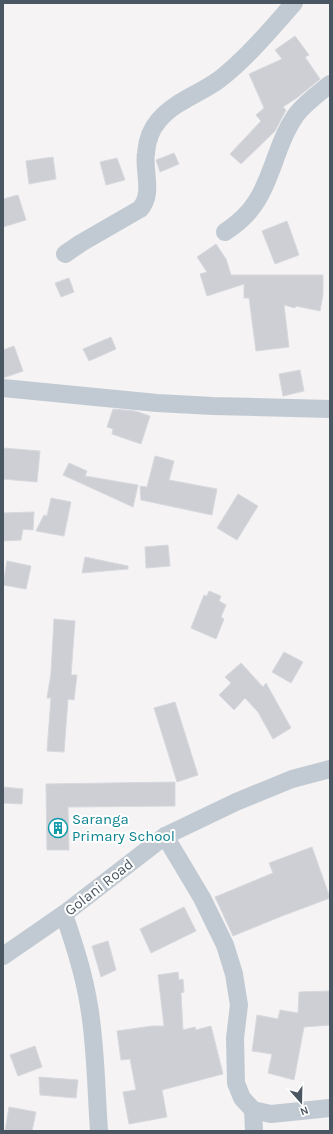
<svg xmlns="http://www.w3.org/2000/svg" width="333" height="1134" viewBox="0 0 333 1134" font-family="Karla,sans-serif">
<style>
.building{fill:#cdcfd5;stroke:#d7d9de}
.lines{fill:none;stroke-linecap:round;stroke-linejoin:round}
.minor{stroke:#c1cad2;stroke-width:18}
.labels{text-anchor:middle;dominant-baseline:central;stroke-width:4;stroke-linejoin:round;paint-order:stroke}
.culture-label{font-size:15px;fill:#0d838f;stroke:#fff;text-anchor:start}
.street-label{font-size:15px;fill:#4a5661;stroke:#fff}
</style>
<rect width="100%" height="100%" fill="#f5f3f3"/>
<g class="building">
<path d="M295 36 309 55 305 57 320 79 298 97 283 107 286 110 275 131 241 164 230 154 261 121 256 115 264 108 249 74 282 59 275 50Z"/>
<path d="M174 153 179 164 160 172 156 160Z"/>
<path d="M53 157 56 179 29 184 26 161Z"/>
<path d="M117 158 125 180 106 185 100 162Z"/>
<path d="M18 195 26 220 3 227V199Z"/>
<path d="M287 221 299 255 275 264 262 231Z"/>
<path d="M216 244 226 259 231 275H323V294L320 311 296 306 295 308 284 305 289 347 256 351 249 298H244V284L207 296 200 274 207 272 197 257Z"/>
<path d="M69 278 74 292 61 297 55 283Z"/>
<path d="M111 337 116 349 89 361 83 349Z"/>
<path d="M14 346 23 371 3 378V350Z"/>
<path d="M300 370 304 391 283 396 279 374Z"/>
<path d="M113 409 135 411 150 416 141 444 112 434 113 429 107 427Z"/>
<path d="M3 448 40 451 37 482 3 479Z"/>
<path d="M155 456 174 461 169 480 217 489 212 515 141 500 140 486 147 487Z"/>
<path d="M69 463 87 471 85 476 138 485 133 507 63 475Z"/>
<path d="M238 494 258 506 237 540 217 528Z"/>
<path d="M51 498 71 502 64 536 36 531 44 515 47 516Z"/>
<path d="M34 512 33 530 23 529 21 540 3 541V513Z"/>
<path d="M168 545 170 566 146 568 145 547Z"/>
<path d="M85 557 128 566V569L82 573Z"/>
<path d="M7 561 31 566 26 589 3 585Z"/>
<path d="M209 591 221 596 219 601 226 605 221 617 224 619 216 639 191 628 204 595 207 596Z"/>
<path d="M54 619 75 621 71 675H77L74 700 68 699 64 752 47 751 51 698H47L51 673Z"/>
<path d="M284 652 303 662 291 683 272 672Z"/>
<path d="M241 663 263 687 266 683 291 728 273 739 258 712 245 698 234 710 219 695 231 683 225 677Z"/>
<path d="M175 702 198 775 177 782 154 708Z"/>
<path d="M175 782V806L68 807 69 850H47L46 784Z"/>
<path d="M3 787 23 789 22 804 3 803Z"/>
<path d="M312 847 330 898 282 916 233 936 215 897 273 873 269 863Z"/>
<path d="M184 907 196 931 151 953 140 929Z"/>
<path d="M108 941 116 970 101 977 92 946Z"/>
<path d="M178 972 179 980 183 979 184 992 181 993 183 1030 195 1027 196 1030 211 1026 223 1074 162 1090 167 1117 129 1124 123 1092 136 1090 130 1059 121 1060 117 1031 152 1026H164L158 975Z"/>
<path d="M330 991V1025L304 1027 294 1080 268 1073 272 1054 252 1051 257 1015 278 1019 280 1010 298 1013 299 992Z"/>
<path d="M35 1046 42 1067 18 1076 10 1055Z"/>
<path d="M39 1077 78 1080 76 1098 40 1095Z"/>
<path d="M9 1107 36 1112 32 1131H5Z"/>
</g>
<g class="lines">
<g class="minor">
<path d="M225 232C237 224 248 215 256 202 273 176 277 142 296 115 303 105 320 92 330 84"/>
<path d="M65 254 81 243 140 209C154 194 143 170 146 153 147 140 151 129 159 120 175 101 200 94 220 79 248 57 270 30 294 3"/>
<path d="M3 388 157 403 213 406 330 409"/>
<path d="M165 836 202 898 225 945 234 974 239 1005 235 1038 236 1083 242 1098 253 1110 271 1114 330 1108"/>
<path d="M64 914C74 944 84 974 89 1006 96 1047 96 1089 99 1131"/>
<path d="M3 956 64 914 165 836 236 802 292 779 330 769"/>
<path d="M253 1110 254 1131"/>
</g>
</g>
<defs>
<symbol id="building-ring" viewBox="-11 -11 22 22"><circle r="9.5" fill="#fff" stroke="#0f9aa8" stroke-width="1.5"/><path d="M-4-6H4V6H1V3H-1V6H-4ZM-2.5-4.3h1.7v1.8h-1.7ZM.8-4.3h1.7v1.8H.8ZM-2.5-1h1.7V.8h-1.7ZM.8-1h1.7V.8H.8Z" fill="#0f9aa8"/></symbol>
</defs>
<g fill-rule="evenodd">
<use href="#building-ring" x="47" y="817" width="22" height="22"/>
</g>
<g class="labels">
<g class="culture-label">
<text x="72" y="819">Saranga<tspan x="72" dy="17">Primary School</tspan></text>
</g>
<g class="street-label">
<text transform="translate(99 887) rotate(-38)">Golani Road</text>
</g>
</g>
<rect width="333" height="1134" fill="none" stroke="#4a5661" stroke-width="8"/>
<g transform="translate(301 1102) rotate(160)" stroke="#ffffff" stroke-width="3" paint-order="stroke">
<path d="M0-3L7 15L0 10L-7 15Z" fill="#4a5661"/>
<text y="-6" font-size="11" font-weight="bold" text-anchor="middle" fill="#4a5661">N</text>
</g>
</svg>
